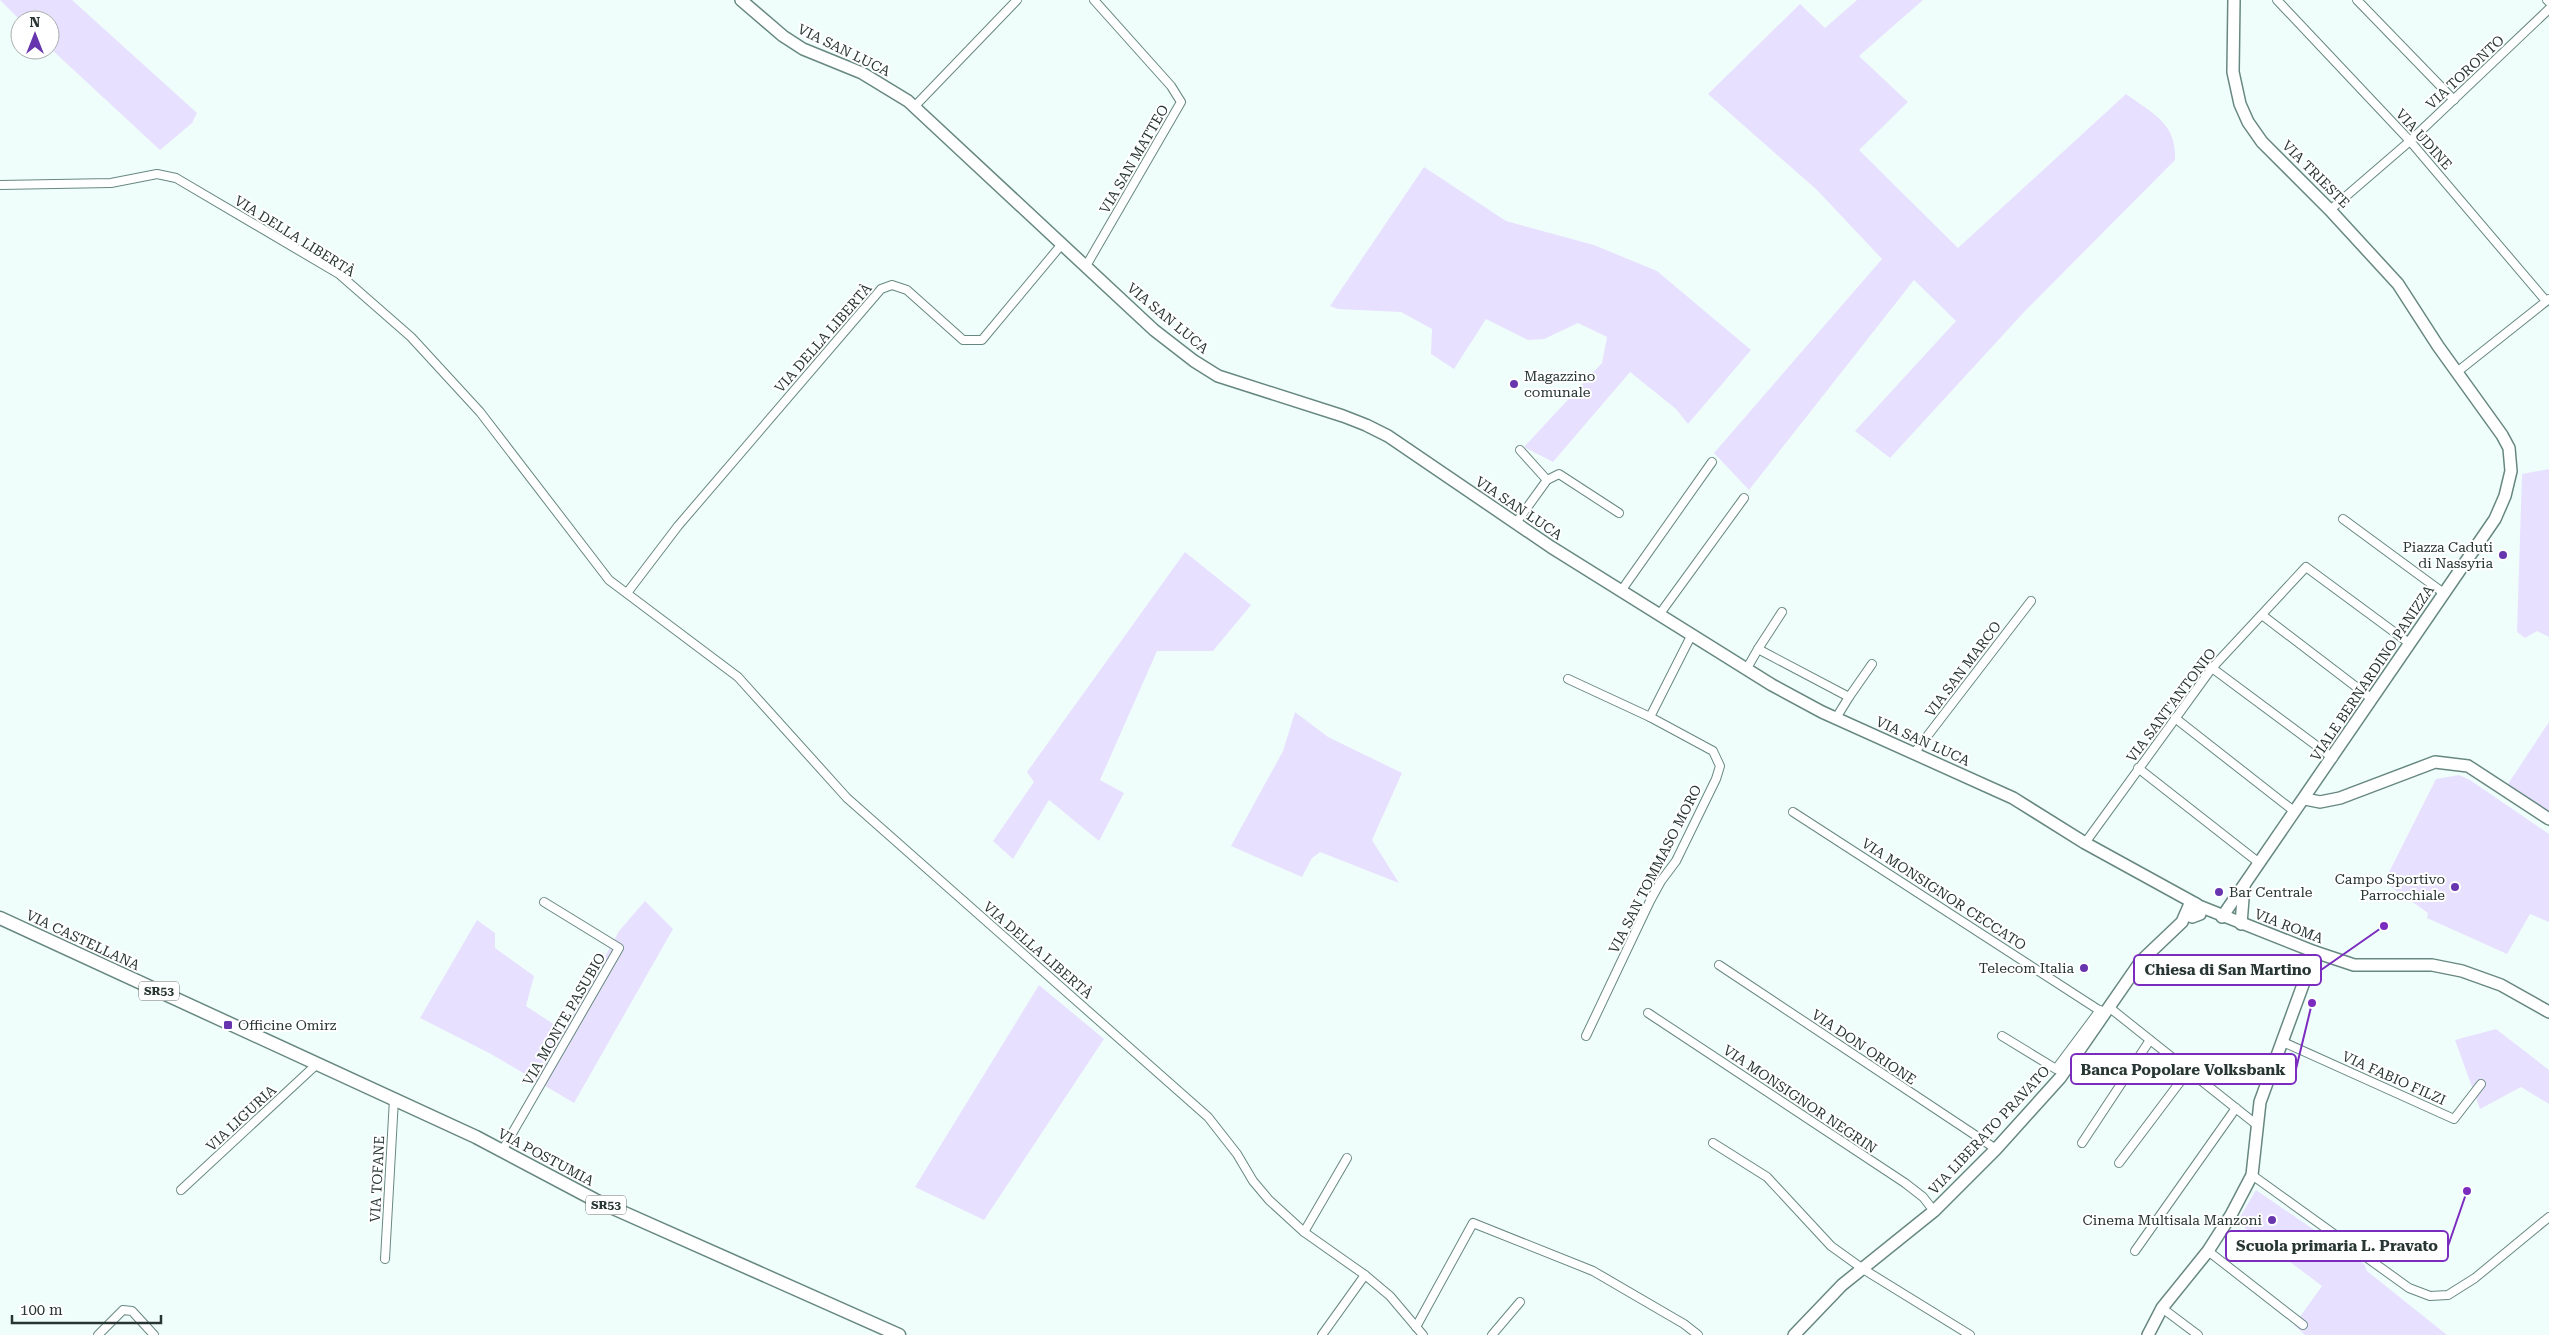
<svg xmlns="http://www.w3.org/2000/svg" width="2549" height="1335" viewBox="0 0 2549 1335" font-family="'Roboto Serif',serif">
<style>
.green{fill:#e8e0ff}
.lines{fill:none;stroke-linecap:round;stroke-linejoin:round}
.street-casing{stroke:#678880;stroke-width:10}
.secondary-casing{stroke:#678880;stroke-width:14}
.primary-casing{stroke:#678880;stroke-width:15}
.street{stroke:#fff;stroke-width:8}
.secondary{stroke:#fff;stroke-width:11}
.primary{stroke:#fff;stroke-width:12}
.poi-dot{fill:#6735ad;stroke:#fff;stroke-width:2}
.labels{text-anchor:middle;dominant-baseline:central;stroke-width:4;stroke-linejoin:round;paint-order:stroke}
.shield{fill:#fff;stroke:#687270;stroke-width:1}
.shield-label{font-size:12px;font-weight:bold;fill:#283633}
.street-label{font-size:14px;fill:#283633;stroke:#fff}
.poi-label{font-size:14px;fill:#283633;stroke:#fff;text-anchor:end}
.leader{fill:none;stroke:#7b2cbf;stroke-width:2}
.callout-dot{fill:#7b2cbf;stroke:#fff;stroke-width:2}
.callout{fill:#fff;stroke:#7b2cbf;stroke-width:2}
.callout-label{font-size:15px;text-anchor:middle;font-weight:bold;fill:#283633}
</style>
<rect width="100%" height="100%" fill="#f0fefb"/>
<g class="green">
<path d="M0 0H72L197 113 192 123 160 150 50 48V20H20Z"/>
<path d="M1857 0H1923L1859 56 1908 102 1859 150 1958 248 2126 94C2153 114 2177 123 2175 160L2025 311 1890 458 1855 431 1956 321 1914 280 1749 490 1714 453 1882 259 1817 190 1708 94 1800 4 1825 28Z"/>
<path d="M1424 167 1506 221 1594 245 1657 271 1751 350 1688 424 1676 409 1630 372 1553 462 1524 447 1602 363 1607 337 1578 323 1544 339 1528 340 1486 319 1454 369 1431 354 1432 329 1401 312 1338 309 1330 306Z"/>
<path d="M2549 469V637L2537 631 2525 638 2517 632 2522 474Z"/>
<path d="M1185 552 1251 605 1213 651H1157L1100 780 1124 793 1099 841 1049 800 1013 859 993 841 1034 782 1027 772Z"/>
<path d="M1295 712 1328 737 1402 773 1372 840 1399 883 1320 852 1312 858 1302 877 1231 846 1283 751Z"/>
<path d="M2549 722V817L2506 787Z"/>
<path d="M2459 775 2470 780 2549 834V922L2530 914 2507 954 2427 918 2428 913 2384 882 2436 779Z"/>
<path d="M645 901 673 929 574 1103 491 1054 420 1018 477 920 495 933V948L534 976 526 1006 564 1031 619 931Z"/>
<path d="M1039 985 1104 1039 984 1220 915 1187Z"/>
<path d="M2496 1029 2549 1070V1104L2521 1087 2480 1109 2455 1040Z"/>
<path d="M2256 1190 2364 1264 2367 1271 2447 1335H2305L2294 1325 2322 1286 2237 1222Z"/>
</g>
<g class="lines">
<defs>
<g id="street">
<path d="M2277 0 2410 141 2546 301"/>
<path d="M2357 0 2454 100"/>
<path d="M2547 0 2549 2"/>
<path d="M914 107 1017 0"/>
<path d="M0 185 111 183 157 174 176 178 339 274 411 337 480 412 609 580 738 677 847 798 1208 1117 1237 1154 1253 1181 1269 1200 1304 1232 1365 1275 1390 1296 1423 1335"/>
<path d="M2330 210 2410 141 2549 9"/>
<path d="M1086 266 1181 102 1171 86 1094 0"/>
<path d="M2457 372 2549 299"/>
<path d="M1520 450 1547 480"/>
<path d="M2343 519 2445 594"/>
<path d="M1516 523 1547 480 1559 474 1619 513"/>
<path d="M1621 591 1712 462"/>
<path d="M627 593 678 526 881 289 892 285 907 290 963 340H982L1062 244"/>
<path d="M1659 615 1744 498"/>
<path d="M2262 615 2372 699"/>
<path d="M1758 649 1782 612"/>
<path d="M2212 668 2333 758"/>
<path d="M1746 670 1758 649 1849 697 1836 718"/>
<path d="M1568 679 1650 717"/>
<path d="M1849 697 1872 664"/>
<path d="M2175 718 2295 812"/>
<path d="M1915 752 2031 601"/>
<path d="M2138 768 2258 862"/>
<path d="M1793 812 2105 1014"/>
<path d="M2085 843 2212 668 2306 567 2409 643"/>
<path d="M1719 965 1996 1149"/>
<path d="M2110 1008 2257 1125"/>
<path d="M1648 1013 1905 1183 1923 1197 1934 1211"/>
<path d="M1586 1036 1650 901 1661 881 1676 861 1716 779 1720 766 1713 751 1650 717 1691 636"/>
<path d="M2002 1036 2056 1069 2100 1010"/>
<path d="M2283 1042 2454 1119 2481 1084"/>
<path d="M1713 1143 1767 1177 1831 1246 1863 1269 1970 1335"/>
<path d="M2082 1143 2150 1040"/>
<path d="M502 1151 619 948 544 902"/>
<path d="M2119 1163 2189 1070"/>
<path d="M2252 1175 2409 1288 2430 1296 2448 1295 2475 1278 2549 1217"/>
<path d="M181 1190 317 1064"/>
<path d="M1304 1232 1347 1158"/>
<path d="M2135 1251 2236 1108"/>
<path d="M2208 1251 2303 1325"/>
<path d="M385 1259 394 1099"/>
<path d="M2162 1308 2198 1335"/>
<path d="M1416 1327 1473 1223 1593 1271 1684 1324 1698 1335"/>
<path d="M98 1335 123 1310 132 1311 154 1335"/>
<path d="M1322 1335 1365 1275"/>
<path d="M1492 1335 1520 1302"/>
</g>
<g id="secondary">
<path d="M741 0 783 36 803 49 862 73 908 101 1154 330 1194 361 1218 376 1343 416 1366 425 1388 436 1551 547 1772 685 1822 712 2013 798 2085 843 2196 904"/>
<path d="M2305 799 2320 802 2340 798 2435 762 2468 766 2549 819"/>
<path d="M2199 906 2315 952 2354 965H2432L2462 971 2501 985 2549 1012"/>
<path d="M2222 917 2495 519 2505 496 2511 471 2509 448 2502 435 2438 346 2398 284 2330 210 2262 142 2248 122 2240 104 2233 72 2234 0"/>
<path d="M2241 924 2244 886"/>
<path d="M1794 1335 1842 1285 1934 1211 1996 1149 2060 1078 2141 961 2182 922 2189 906 2196 904 2201 908 2200 914 2192 917 2188 912"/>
<path d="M2148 1335 2162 1308 2208 1251 2231 1215 2252 1175 2260 1102 2315 952"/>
</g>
<path id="primary" d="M0 918 476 1137 595 1200 899 1335"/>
</defs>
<use href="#street" class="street-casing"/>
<use href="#secondary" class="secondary-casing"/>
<use href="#primary" class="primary-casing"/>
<use href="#street" class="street"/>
<use href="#secondary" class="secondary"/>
<use href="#primary" class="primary"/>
</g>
<g class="poi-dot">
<circle cx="1514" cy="384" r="5"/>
<circle cx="2503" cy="555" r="5"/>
<circle cx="2455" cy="887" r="5"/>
<circle cx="2219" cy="892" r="5"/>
<circle cx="2084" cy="968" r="5"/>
<rect x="223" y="1020" width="10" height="10" rx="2.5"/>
<circle cx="2272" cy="1220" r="5"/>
</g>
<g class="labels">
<g class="shield">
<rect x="139" y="981.5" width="40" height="19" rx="4"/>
<rect x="586" y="1195.5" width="40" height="19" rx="4"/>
</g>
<g class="shield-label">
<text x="159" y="991">SR53</text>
<text x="606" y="1205">SR53</text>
</g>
<g class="street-label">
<text transform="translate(844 50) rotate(26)">VIA SAN LUCA</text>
<text transform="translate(2465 72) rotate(-43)">VIA TORONTO</text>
<text transform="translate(2424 139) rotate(48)">VIA UDINE</text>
<text transform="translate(1134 159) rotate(-60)">VIA SAN MATTEO</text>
<text transform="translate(2316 174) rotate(45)">VIA TRIESTE</text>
<text transform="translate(295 236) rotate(32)">VIA DELLA LIBERTÀ</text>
<text transform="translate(1168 318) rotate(40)">VIA SAN LUCA</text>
<text transform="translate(823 338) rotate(-49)">VIA DELLA LIBERTÀ</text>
<text transform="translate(1519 508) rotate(34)">VIA SAN LUCA</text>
<text transform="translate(1963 669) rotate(-53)">VIA SAN MARCO</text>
<text transform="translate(2372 673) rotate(-56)">VIALE BERNARDINO PANIZZA</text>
<text transform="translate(2171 705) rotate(-53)">VIA SANT'ANTONIO</text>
<text transform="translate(1923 741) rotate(24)">VIA SAN LUCA</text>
<text transform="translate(1655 869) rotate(-63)">VIA SAN TOMMASO MORO</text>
<text transform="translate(1944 894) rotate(33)">VIA MONSIGNOR CECCATO</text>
<text transform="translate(2289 926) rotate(21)">VIA ROMA</text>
<text transform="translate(83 940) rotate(25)">VIA CASTELLANA</text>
<text transform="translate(1038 950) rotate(41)">VIA DELLA LIBERTÀ</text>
<text transform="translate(564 1019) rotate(-60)">VIA MONTE PASUBIO</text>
<text transform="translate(1864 1047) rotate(34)">VIA DON ORIONE</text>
<text transform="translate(2394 1078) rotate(24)">VIA FABIO FILZI</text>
<text transform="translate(1800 1099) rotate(34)">VIA MONSIGNOR NEGRIN</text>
<text transform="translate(241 1118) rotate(-43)">VIA LIGURIA</text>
<text transform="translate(1989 1130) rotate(-47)">VIA LIBERATO PRAVATO</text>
<text transform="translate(546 1157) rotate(28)">VIA POSTUMIA</text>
<text transform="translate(377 1179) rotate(-87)">VIA TOFANE</text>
</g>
<g class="poi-label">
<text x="1524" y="376" text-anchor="start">Magazzino<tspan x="1524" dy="16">comunale</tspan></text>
<text x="2493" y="547">Piazza Caduti<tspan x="2493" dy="16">di Nassyria</tspan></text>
<text x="2445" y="879">Campo Sportivo<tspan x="2445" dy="16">Parrocchiale</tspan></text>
<text x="2229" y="892" text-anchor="start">Bar Centrale</text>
<text x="2074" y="968">Telecom Italia</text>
<text x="238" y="1025" text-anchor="start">Officine Omirz</text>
<text x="2262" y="1220">Cinema Multisala Manzoni</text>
</g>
</g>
<path class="leader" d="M2384 926L2321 970M2312 1003L2296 1069M2467 1191L2448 1246"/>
<g class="callout-dot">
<circle cx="2384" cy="926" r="5"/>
<circle cx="2312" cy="1003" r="5"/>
<circle cx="2467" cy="1191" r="5"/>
</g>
<g class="callout">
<rect x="2134" y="955" width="187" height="30" rx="5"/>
<rect x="2071" y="1054" width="225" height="30" rx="5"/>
<rect x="2226" y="1231" width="222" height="30" rx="5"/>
</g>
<g class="callout-label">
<text x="2228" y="975">Chiesa di San Martino</text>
<text x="2183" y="1075">Banca Popolare Volksbank</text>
<text x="2337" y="1251">Scuola primaria L. Pravato</text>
</g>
<g transform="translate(35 35)"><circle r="24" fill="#ffffff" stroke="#a9afad"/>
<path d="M0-4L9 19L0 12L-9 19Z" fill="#6735ad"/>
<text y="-8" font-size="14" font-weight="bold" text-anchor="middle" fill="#283633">N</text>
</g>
<path d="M12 1315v8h149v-8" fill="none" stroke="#283633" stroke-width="2.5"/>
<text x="20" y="1315" font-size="15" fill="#283633" stroke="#ffffff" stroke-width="4" paint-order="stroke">100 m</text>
</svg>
